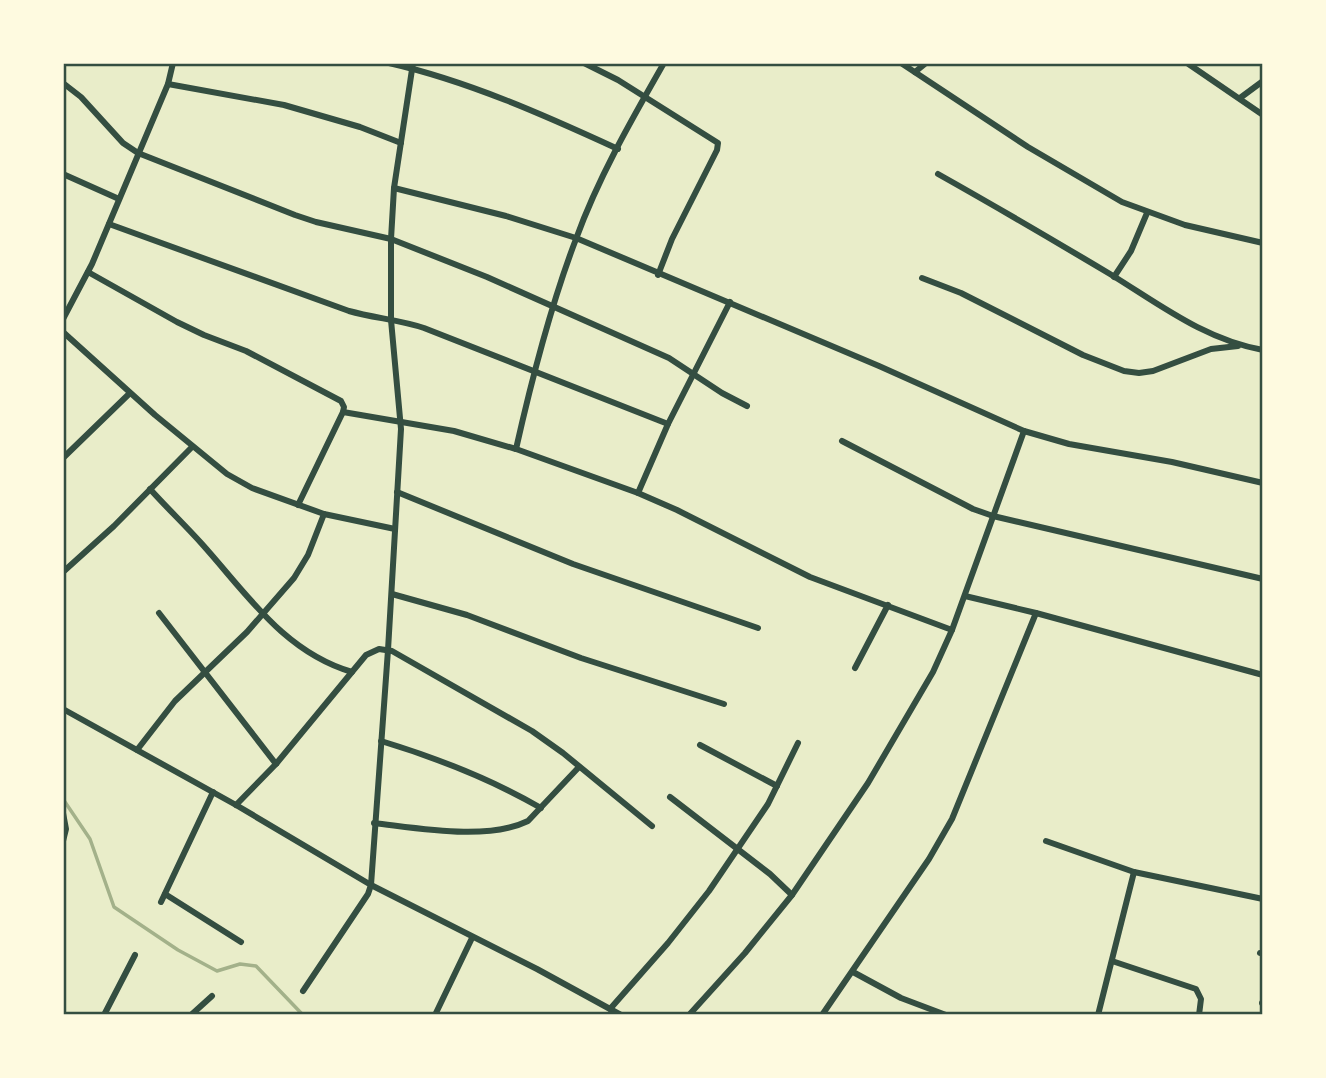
<svg xmlns="http://www.w3.org/2000/svg" width="1326" height="1078" viewBox="0 0 1326 1078" font-family="'Space Grotesk',sans-serif">
<style>
.lines{fill:none;stroke-linecap:round;stroke-linejoin:round}
.stream{stroke:#a3b18a;stroke-width:3.5}
.minor{stroke:#344e41;stroke-width:6}
.neatline{fill:none;stroke:#344e41;stroke-width:2.5}
</style>
<rect width="100%" height="100%" fill="#e9edc9"/>
<g class="lines">
<path class="stream" d="M63 799 90 839 114 907 178 950 217 971 240 964 256 966 303 1015"/>
<g class="minor">
<path d="M389 63C468 81 544 115 618 149"/>
<path d="M584 63 618 80 718 143 717 150 672 239 658 275"/>
<path d="M901 63 1028 147 1122 202 1185 225 1263 243"/>
<path d="M1187 63 1263 115"/>
<path d="M915 72 926 63"/>
<path d="M63 83 81 97 123 143 138 153 295 215 316 222 391 239 487 277 669 358 722 393 747 406"/>
<path d="M168 84 284 105 360 127 401 143"/>
<path d="M1240 98 1263 81"/>
<path d="M63 174 119 199"/>
<path d="M938 174C995 206 1053 240 1110 274 1159 304 1205 340 1263 350"/>
<path d="M394 188 506 216 576 238 879 366 1024 431 1069 444 1172 462 1263 483"/>
<path d="M109 224 349 311C374 318 400 320 424 328L668 424"/>
<path d="M88 272 177 322 204 335 246 351 341 401 344 407 343 412 298 505"/>
<path d="M1114 277 1131 251 1147 213"/>
<path d="M922 278 961 293 1083 355 1124 371 1139 373 1153 371 1211 349 1238 346"/>
<path d="M63 319 92 264 168 84 173 63"/>
<path d="M63 332 155 415 227 474 252 488 324 514 395 529"/>
<path d="M343 412 454 431 516 449 638 493 677 510 810 577 952 630"/>
<path d="M842 441 973 509 993 516 1263 579"/>
<path d="M516 449C532 378 550 307 576 239 598 178 632 119 664 63"/>
<path d="M63 458 130 393"/>
<path d="M150 489C167 508 185 525 202 544 247 594 284 652 352 672"/>
<path d="M397 492 573 564 758 628"/>
<path d="M638 493 668 424 730 302"/>
<path d="M63 572 114 526 192 447"/>
<path d="M392 594 467 615 581 658 724 704"/>
<path d="M965 596 1036 613 1263 675"/>
<path d="M159 613 276 764"/>
<path d="M855 668 888 605"/>
<path d="M63 709 236 805 371 885 537 969 621 1015"/>
<path d="M381 741C437 758 491 779 541 808"/>
<path d="M700 745 777 786"/>
<path d="M137 750 175 701 247 632 294 578 308 555 324 514"/>
<path d="M670 797 770 874 792 895"/>
<path d="M236 805 276 764 366 655 379 649 392 651 532 731 563 753 652 826"/>
<path d="M63 813 66 829 63 841"/>
<path d="M374 823C418 828 487 841 528 821L579 767"/>
<path d="M1046 841 1134 872 1263 899"/>
<path d="M165 894 241 942"/>
<path d="M161 902 213 792"/>
<path d="M1260 953 1263 954"/>
<path d="M1112 961 1196 989 1201 999 1199 1015"/>
<path d="M853 972 901 998 946 1015"/>
<path d="M303 991 368 894 371 885 388 650 401 429 391 320V239L394 188 413 63"/>
<path d="M1262 1003H1263"/>
<path d="M610 1009 668 943 709 891 768 804 798 743"/>
<path d="M104 1015 135 955"/>
<path d="M191 1015 212 996"/>
<path d="M435 1015 472 938"/>
<path d="M689 1015 745 953 792 895 868 783 933 672 952 630 1024 431"/>
<path d="M822 1015 929 859 952 819 1036 613"/>
<path d="M1098 1015 1134 872"/>
</g>
</g>
<rect width="1326" height="1078" fill="none" stroke="#fefae0" stroke-width="130"/>
<rect x="65" y="65" width="1196" height="948" class="neatline"/>
</svg>
